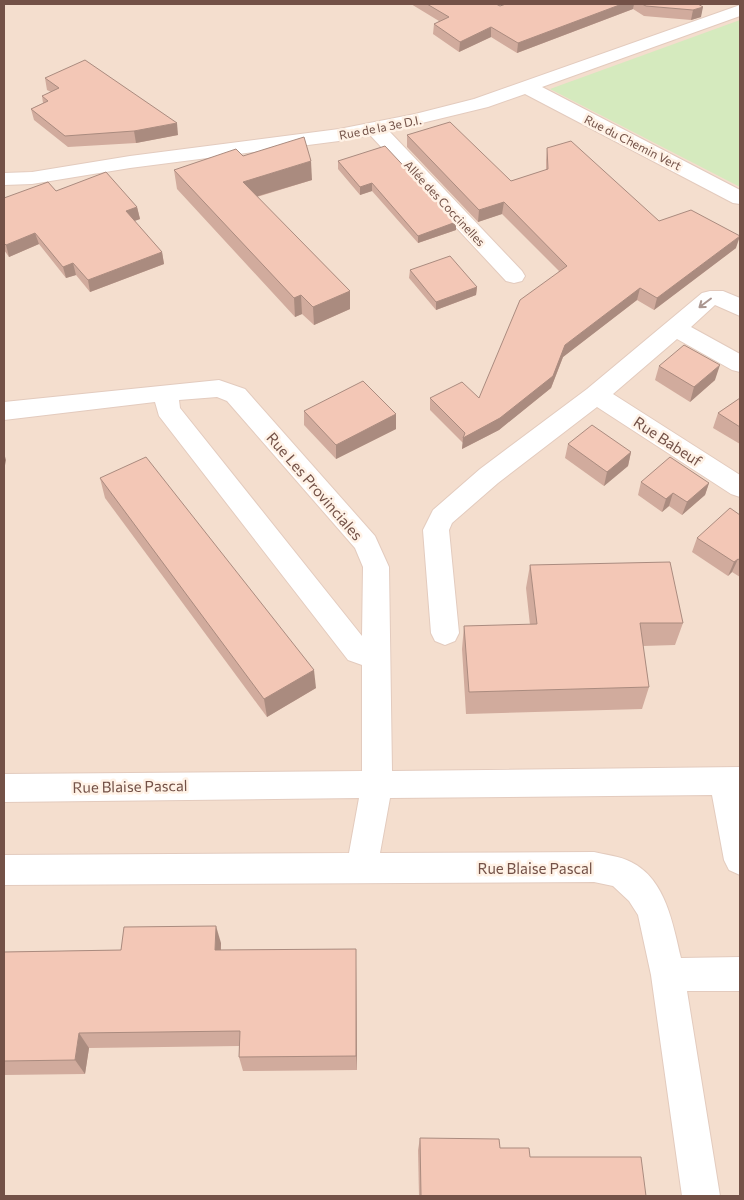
<svg xmlns="http://www.w3.org/2000/svg" width="744" height="1200" viewBox="0 0 744 1200" font-family="Commissioner,sans-serif">
<style>
.residential{fill:#f4dece}
.green{fill:#d5eabe}
.lines{fill:none;stroke-linecap:round;stroke-linejoin:round}
.minor-casing{stroke:#e3cbbe;stroke-width:2}
.minor{fill:#fff;fill-rule:evenodd}
.wall{fill:#d1ab9d}
.shaded-wall{fill:#aa8b7f}
.building{fill:#f3c7b6;stroke:#aa8b7f}
.oneway{stroke:#ab9791}
.labels{text-anchor:middle;dominant-baseline:central;stroke-width:5;stroke-linejoin:round;paint-order:stroke}
.far-street-label{font-size:12px;fill:#735147;stroke:#fff2e6}
.street-label{font-size:15px;fill:#735147;stroke:#fff2e6}
</style>
<rect width="100%" height="100%" fill="#fdeedf"/>
<rect class="residential" x="4" y="4" width="736" height="1192"/>
<path class="green" d="M740 20V187L550 89Z"/>
<g class="lines">
<defs>
<g id="minor">
<path d="M740 5V16L542 87 740 190V204L733 203 525 94 488 107 389 131 522 271 525 276 522 281 514 283 506 281 370 135 339 141 130 168 32 184 4 185V173L32 172 130 156 339 129 415 114 474 99Z"/>
<path d="M710 291H723L740 298V316L715 305 691 327 740 354V372L732 370 677 339 613 394 740 475V497L731 494 597 407 498 483 452 523 449 530 459 633 455 641 445 645 435 641 431 633 423 530 433 510 480 469 587 389 702 293Z"/>
<path d="M219 380 245 389 375 536 389 567 392 771 740 767V875L729 870 724 860 712 795 390 798 380 853 594 852C606 855 620 856 631 862 666 879 673 925 681 958L740 957V991H687L720 1196H682L651 975 638 915 629 901 613 886 594 882 4 885V855L349 853 359 798 4 802V774L362 771V665L348 660 159 416 155 402 4 420V402ZM217 397 227 401 355 548 363 567 362 636 180 408 179 400Z"/>
</g>
</defs>
<use href="#minor" class="minor-casing"/>
<use href="#minor" class="minor"/>
</g>
<g class="wall">
<path d="M411 4H496L500 6 506 4H698L701 17 691 20 644 16 633 9 517 53 491 37 459 52 433 34 434 24 439 21Z"/>
<path d="M45 78 178 135 136 143 68 147 34 120 31 109 43 103 42 96 51 92 47 90Z"/>
<path d="M407 135 511 181 546 170V160L547 148 659 221 736 248 654 310 637 300 563 357 551 388 499 430 462 449 463 443 430 410V398H479L559 271 502 214 478 222 407 147Z"/>
<path d="M338 161 456 222V230L418 243 372 191 360 195 338 169Z"/>
<path d="M174 170 312 180 257 197 350 291V309L314 325 302 314 295 317 177 189Z"/>
<path d="M56 191 137 207 140 219 134 221 162 252 164 264 90 292 76 275 66 278 39 244 9 257 4 250V198Z"/>
<path d="M410 270 477 287 476 295 436 310 409 278Z"/>
<path d="M659 366 715 380 690 402 655 380Z"/>
<path d="M740 398V444L713 428 718 413Z"/>
<path d="M304 411 396 414V429L336 459 304 425Z"/>
<path d="M568 444 631 452 628 466 604 486 565 458Z"/>
<path d="M100 478 316 688 267 717 105 498Z"/>
<path d="M641 482 709 483 705 495 682 515 669 506 662 512 638 495Z"/>
<path d="M740 515V577L732 572 728 576 692 552 697 538Z"/>
<path d="M530 565 683 623 675 645 643 646 649 687 642 709 466 714 462 649 464 626 530 625 526 588Z"/>
<path d="M221 943V950L356 949 357 1070 243 1071 239 1057V1046L89 1048 85 1074 4 1075V952L121 950Z"/>
<path d="M420 1138 500 1148 530 1157 646 1196H419L418 1150Z"/>
</g>
<g class="shaded-wall">
<path d="M622 4H634L633 9 517 53 518 43Z"/>
<path d="M703 7 701 17 691 20 693 10Z"/>
<path d="M491 27V37L459 52 460 42Z"/>
<path d="M177 123 178 135 136 143 134 131Z"/>
<path d="M311 161 312 180 245 200 243 182Z"/>
<path d="M372 183V191L360 195V187Z"/>
<path d="M504 202 502 214 478 222 479 210Z"/>
<path d="M137 207 140 219 129 223 126 211Z"/>
<path d="M456 222V230L418 243V236Z"/>
<path d="M35 233 39 244 9 257 6 245Z"/>
<path d="M740 236 736 248 654 310 657 298Z"/>
<path d="M162 252 164 264 90 292 88 280Z"/>
<path d="M73 263 76 275 66 278 63 267Z"/>
<path d="M477 287 476 295 436 310V302Z"/>
<path d="M640 288 637 300 563 357 551 388 499 430 462 449 463 438 565 345Z"/>
<path d="M350 291V309L314 325 313 307Z"/>
<path d="M301 295 302 314 295 317 294 298Z"/>
<path d="M720 365 715 380 690 402 694 387Z"/>
<path d="M396 414V429L336 459V445Z"/>
<path d="M631 452 628 466 604 486 607 472Z"/>
<path d="M4 453 6 460 4 471Z"/>
<path d="M709 483 705 495 682 515 687 502Z"/>
<path d="M673 493 669 506 662 512 666 499Z"/>
<path d="M738 559 732 572 728 576 734 562Z"/>
<path d="M314 670 316 688 267 717 264 699Z"/>
<path d="M216 926 221 943 220 967 215 950Z"/>
<path d="M356 949V965L357 1070 356 1056Z"/>
<path d="M79 1033 89 1048 85 1074 75 1060Z"/>
</g>
<g class="building">
<path d="M427 4H496L500 6 506 4H622L518 43 491 27 460 42 434 24 449 17Z"/>
<path d="M642 4H698L703 7 693 10 646 6Z"/>
<path d="M85 60 177 123 134 131 65 136 31 109 48 101 42 96 59 88 45 78Z"/>
<path d="M450 122 511 181 548 169 547 148 571 141 659 221 691 210 740 236 657 298 640 288 565 345 553 376 500 418 463 438 465 433 430 398 462 382 479 398 520 300 567 266 504 202 479 210 407 135Z"/>
<path d="M304 137 311 161 243 182 350 291 313 307 301 295 294 298 174 170 236 149 243 156Z"/>
<path d="M385 146 456 222 418 236 372 183 360 187 338 161Z"/>
<path d="M106 172 137 207 126 211 162 252 88 280 73 263 63 267 35 233 6 245 4 243V198L48 182 56 191Z"/>
<path d="M450 256 477 287 436 302 410 270Z"/>
<path d="M684 345 720 365 694 387 659 366Z"/>
<path d="M363 381 396 414 336 445 304 411Z"/>
<path d="M740 398V427L718 413Z"/>
<path d="M592 425 631 452 607 472 568 444Z"/>
<path d="M146 457 314 670 264 699 100 478Z"/>
<path d="M670 457 709 483 687 502 673 493 666 499 641 482Z"/>
<path d="M730 508 740 515V560L738 559 734 562 697 538Z"/>
<path d="M670 562 683 623H640L649 687 469 692 464 626 537 624 530 565Z"/>
<path d="M216 926 215 950 356 949V1056L239 1057 240 1031 79 1033 75 1060 4 1061V952L121 950 124 927Z"/>
<path d="M420 1138 499 1139 500 1148H529L530 1157H641L646 1196H421Z"/>
</g>
<defs><path id="oneway-shaft" d="M-6 0H5M1.5-3L5.5 0L1.5 3" fill="none" stroke-width="1.6" stroke-linecap="round" stroke-linejoin="round" transform="scale(1.25)"/></defs>
<use class="oneway" href="#oneway-shaft" transform="translate(705 303) rotate(143)"/>
<g class="labels">
<g class="far-street-label">
<text transform="translate(380 127) rotate(-11)">Rue de la 3e D.I.</text>
<text transform="translate(633 142) rotate(27)">Rue du Chemin Vert</text>
<text transform="translate(445 203) rotate(47)">Allée des Coccinelles</text>
</g>
<g class="street-label">
<text transform="translate(668 441) rotate(33)">Rue Babeuf</text>
<text transform="translate(315 486) rotate(49)">Rue Les Provinciales</text>
<text transform="translate(130 786) rotate(-1)">Rue Blaise Pascal</text>
<text x="535" y="868">Rue Blaise Pascal</text>
</g>
</g>
<rect width="744" height="1200" fill="none" stroke="#735147" stroke-width="10"/>
</svg>
